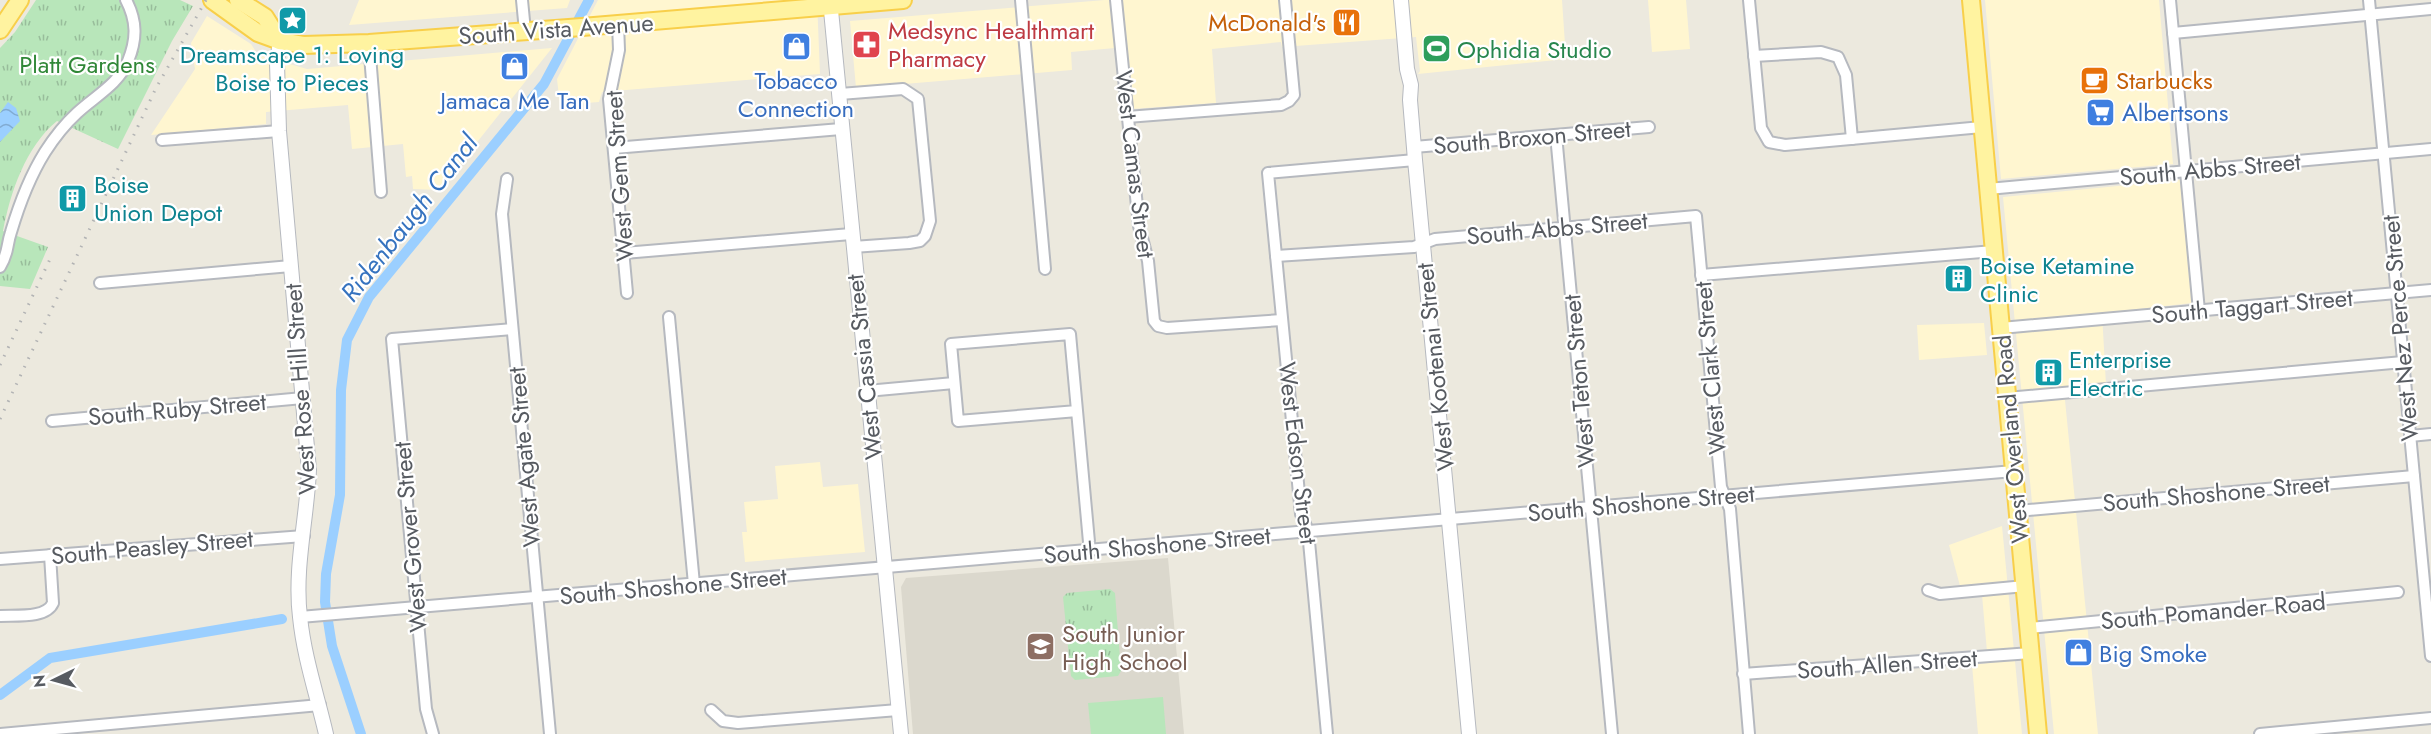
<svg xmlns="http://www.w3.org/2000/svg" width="2431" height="734" viewBox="0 0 2431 734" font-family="Jost,sans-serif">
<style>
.commercial{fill:#fff6d0}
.education{fill:#dbd8cd}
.green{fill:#b8e6ba}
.park{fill:url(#park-tufts)}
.water{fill:url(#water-waves)}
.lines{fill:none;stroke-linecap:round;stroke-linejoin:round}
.canal{stroke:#9bcfff;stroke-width:10}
.minor-casing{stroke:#b6b9bf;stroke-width:14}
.tertiary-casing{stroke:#b6b9bf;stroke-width:16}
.primary-casing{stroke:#f8cf4a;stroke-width:20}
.minor{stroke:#fff;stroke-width:10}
.tertiary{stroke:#fff;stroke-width:14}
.primary{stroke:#fff3a0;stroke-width:16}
.rail{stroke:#b2b3b4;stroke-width:3;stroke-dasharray:1.5 8;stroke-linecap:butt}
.labels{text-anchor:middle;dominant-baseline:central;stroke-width:4.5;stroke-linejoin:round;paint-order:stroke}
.food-label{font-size:24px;fill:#c56008;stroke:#fff;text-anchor:end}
.street-label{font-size:24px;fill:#575b61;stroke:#fff}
.health-label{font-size:24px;fill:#be3a42;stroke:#fff;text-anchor:start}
.leisure-label{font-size:24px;fill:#27864d;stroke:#fff;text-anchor:start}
.culture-label{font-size:24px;fill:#0d838f;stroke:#fff;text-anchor:start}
.park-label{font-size:24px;fill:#308737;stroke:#fff}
.shop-label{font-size:24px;fill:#366cbe;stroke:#fff}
.education-label{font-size:24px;fill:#785e54;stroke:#fff;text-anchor:start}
.water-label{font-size:26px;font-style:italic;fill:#3673bf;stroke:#fff}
</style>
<defs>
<pattern id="park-tufts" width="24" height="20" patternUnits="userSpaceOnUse" patternTransform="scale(1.5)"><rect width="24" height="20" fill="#b8e6ba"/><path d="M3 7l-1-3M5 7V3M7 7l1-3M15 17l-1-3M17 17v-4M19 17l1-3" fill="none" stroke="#98bd9b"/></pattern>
<pattern id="water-waves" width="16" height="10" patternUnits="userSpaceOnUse" patternTransform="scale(1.5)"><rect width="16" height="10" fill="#9bcfff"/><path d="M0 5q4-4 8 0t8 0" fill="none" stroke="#81abd2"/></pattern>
</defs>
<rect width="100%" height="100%" fill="#ece9de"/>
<g class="commercial">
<path d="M359 0H570L567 8 349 25Z"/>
<path d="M598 0H817L820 74 602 92 599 102 560 105 557 79Z"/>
<path d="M1105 0H1562L1566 59 1418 74 1420 71 1416 37 1282 47 1281 42 1212 49 1216 103 1131 109 1126 47 1071 52 1072 70 856 88 850 21Z"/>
<path d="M1648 0H1686L1690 49 1652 52Z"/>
<path d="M1985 0H2159L2173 164 2001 179Z"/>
<path d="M207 16 251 44 258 55 307 69 552 48 439 190 413 189 412 176 406 177 403 144 352 149 348 105 266 112V124L151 135 195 69 191 43Z"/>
<path d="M2180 180 2192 303 2102 313 2106 385 2064 390 2098 734H2054L2003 197Z"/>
<path d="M1984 323 1987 355 1919 360 1917 325Z"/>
<path d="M820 462 823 487 858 484 865 552 745 562 742 532H747L744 502 778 499 775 466Z"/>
<path d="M2002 526 2022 734H1978L1972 665 1988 663 1982 595 1963 597 1949 545Z"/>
</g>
<path class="education" d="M1168 558 1184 734H913L901 587 906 578Z"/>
<path class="green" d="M1163 697 1166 734H1091L1088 703Z"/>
<g class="park">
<path d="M36 0H180L193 6 172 41 118 149 57 121C26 146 10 193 3 231L48 247 30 289 0 286V48L15 32Z"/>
<path d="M1110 589 1115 593 1121 671 1118 676 1075 680 1071 676 1063 597 1067 593Z"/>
</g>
<path class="water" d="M8 102 16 108 20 121 0 142V113Z"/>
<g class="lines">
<g class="canal">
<path d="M0 695 50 658 282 619"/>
<path d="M361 734 332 646 325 602 326 574 340 495 341 390 347 340 369 297 544 84 589 0"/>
</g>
<defs>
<g id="minor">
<path d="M522 0 525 31"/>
<path d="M1021 0 1045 269"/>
<path d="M1116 0 1139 226 1148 261 1154 321 1158 326 1167 328 1282 320"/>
<path d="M1749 0 1761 128 1769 142 1785 145 1982 127"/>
<path d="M2170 0 2199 311"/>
<path d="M2369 0 2431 656"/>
<path d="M618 24 619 50 609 99 627 293"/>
<path d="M2173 33 2431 9"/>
<path d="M369 43 381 192"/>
<path d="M1754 56 1821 52 1838 57 1846 75 1852 139"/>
<path d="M840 94 903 89 918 99 930 221 925 236 920 241 909 243 853 247"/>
<path d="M1127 117 1281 105 1289 101 1294 95 1285 0"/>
<path d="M1556 135 1612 734"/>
<path d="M162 140 279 131"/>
<path d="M1414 147 1649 127"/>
<path d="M614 148 841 129"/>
<path d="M507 179 502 214 550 734"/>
<path d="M1988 189 2431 149"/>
<path d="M624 253 851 234"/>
<path d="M1276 256 1414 247 1435 239 1696 216 1721 487 1730 509 1749 734"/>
<path d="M0 267C9 252 6 247 11 232 19 205 30 176 45 152 54 138 65 124 77 113 94 97 119 84 128 61 137 39 137 21 126 0"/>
<path d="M1701 275 1994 251"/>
<path d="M100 283 291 266"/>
<path d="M669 317 694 584"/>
<path d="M2001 328 2431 290"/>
<path d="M867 391 954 383"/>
<path d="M2007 398 2403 362"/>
<path d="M1077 411 958 421 951 344 1070 334 1089 542 1090 550"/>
<path d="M52 421 303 398"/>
<path d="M2410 436 2431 434"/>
<path d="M2018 511 2414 476"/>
<path d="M0 559 304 536"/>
<path d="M1928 590 1940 594 2025 586"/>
<path d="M0 616C15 615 46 619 53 603L50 555"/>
<path d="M300 617 2014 471"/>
<path d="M2029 628 2398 592"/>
<path d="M1743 674 2031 653"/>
<path d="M711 710 723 721 738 723 898 710"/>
<path d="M0 734 320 705"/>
<path d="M433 734 426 709 392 339 512 329"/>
<path d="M1327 734 1308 531 1301 514 1268 173 1415 160"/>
<path d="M2260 734 2431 718"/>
</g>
<g id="tertiary">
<path d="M830 0 901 734"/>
<path d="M1401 0 1407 69 1411 85 1410 100 1415 160 1469 734"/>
<path d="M280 41 277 63 279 131 309 470C307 518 294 569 300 617 304 657 317 695 326 734"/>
</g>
<g id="primary">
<path d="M212 0 258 33 280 41 303 45 369 43 582 27 903 0"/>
<path d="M238 0 265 17 280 41"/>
<path d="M1971 0 2038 734"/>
<path d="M0 30 20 0"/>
</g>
</defs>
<use href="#minor" class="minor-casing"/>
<use href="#tertiary" class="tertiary-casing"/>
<use href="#primary" class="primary-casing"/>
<use href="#minor" class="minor"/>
<use href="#tertiary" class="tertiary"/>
<use href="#primary" class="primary"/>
<g class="rail">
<path d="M0 365 51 257"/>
<path d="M0 419 156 88 206 0"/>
</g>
</g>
<defs>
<symbol id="sight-square" viewBox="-11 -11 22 22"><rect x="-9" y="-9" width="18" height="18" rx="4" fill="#0f9aa8" stroke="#fff"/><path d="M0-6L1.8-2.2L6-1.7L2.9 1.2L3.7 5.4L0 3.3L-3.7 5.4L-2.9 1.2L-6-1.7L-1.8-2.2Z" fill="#fff"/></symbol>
<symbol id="restaurant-square" viewBox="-11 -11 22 22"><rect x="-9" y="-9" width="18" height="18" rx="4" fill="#e8710a" stroke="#fff"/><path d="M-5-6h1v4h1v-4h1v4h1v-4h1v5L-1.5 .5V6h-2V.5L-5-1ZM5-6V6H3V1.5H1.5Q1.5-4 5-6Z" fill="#fff"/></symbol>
<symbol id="pharmacy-square" viewBox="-11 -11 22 22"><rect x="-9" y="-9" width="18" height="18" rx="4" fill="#e0444e" stroke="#fff"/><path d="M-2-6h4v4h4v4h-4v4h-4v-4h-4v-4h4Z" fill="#fff"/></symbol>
<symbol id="shop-square" viewBox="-11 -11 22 22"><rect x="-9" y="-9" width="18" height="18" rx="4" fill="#3f7fe0" stroke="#fff"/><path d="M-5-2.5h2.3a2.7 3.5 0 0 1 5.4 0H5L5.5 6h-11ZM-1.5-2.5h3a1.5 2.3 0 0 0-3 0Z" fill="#fff"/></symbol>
<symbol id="stadium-square" viewBox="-11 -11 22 22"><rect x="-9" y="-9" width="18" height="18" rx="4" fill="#2e9e5b" stroke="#fff"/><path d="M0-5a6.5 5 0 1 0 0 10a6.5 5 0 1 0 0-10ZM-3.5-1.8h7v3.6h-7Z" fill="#fff"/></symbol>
<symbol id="cafe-square" viewBox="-11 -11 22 22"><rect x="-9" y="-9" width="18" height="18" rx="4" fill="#e8710a" stroke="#fff"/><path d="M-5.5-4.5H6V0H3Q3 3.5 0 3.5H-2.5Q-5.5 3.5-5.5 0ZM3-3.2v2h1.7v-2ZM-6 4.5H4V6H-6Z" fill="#fff"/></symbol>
<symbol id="supermarket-square" viewBox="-11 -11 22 22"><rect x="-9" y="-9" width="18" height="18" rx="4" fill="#3f7fe0" stroke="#fff"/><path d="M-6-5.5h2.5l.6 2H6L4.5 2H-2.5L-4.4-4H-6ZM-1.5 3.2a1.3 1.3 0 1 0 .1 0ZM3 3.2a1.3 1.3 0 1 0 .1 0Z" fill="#fff"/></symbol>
<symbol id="building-square" viewBox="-11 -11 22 22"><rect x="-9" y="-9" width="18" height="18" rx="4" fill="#0f9aa8" stroke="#fff"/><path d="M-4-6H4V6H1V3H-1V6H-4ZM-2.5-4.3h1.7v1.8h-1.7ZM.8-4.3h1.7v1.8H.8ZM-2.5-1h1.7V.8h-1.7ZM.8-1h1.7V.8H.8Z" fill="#fff"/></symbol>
<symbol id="school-square" viewBox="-11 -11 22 22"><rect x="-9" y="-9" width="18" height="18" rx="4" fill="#8d6e63" stroke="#fff"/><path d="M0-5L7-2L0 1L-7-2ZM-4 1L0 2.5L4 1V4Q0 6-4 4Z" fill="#fff"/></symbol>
</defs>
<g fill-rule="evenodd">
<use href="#sight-square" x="276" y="4" width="33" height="33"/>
<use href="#restaurant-square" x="1330" y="6" width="33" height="33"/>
<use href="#pharmacy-square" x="850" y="28" width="33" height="33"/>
<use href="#shop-square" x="780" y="30" width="33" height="33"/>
<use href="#stadium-square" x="1420" y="32" width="33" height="33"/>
<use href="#shop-square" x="498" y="50" width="33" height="33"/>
<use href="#cafe-square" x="2078" y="64" width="33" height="33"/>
<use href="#supermarket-square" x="2084" y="96" width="33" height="33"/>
<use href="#building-square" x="56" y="182" width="33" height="33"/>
<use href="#building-square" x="1942" y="262" width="33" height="33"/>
<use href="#building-square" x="2032" y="356" width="33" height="33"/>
<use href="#school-square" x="1024" y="630" width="33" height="33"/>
<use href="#shop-square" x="2062" y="636" width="33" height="33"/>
</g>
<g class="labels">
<g class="food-label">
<text x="1326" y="22">McDonald's</text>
<text x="2116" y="80" text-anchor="start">Starbucks</text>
</g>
<g class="street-label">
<text transform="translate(556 29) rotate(-4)">South Vista Avenue</text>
<text transform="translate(1532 137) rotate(-5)">South Broxon Street</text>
<text transform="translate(1135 164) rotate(83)">West Camas Street</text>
<text transform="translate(2210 169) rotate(-5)">South Abbs Street</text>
<text transform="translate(619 176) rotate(-94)">West Gem Street</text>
<text transform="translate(1557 228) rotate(-5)">South Abbs Street</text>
<text transform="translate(2252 306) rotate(-5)">South Taggart Street</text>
<text transform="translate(2400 328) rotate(-95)">West Nez Perce Street</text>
<text transform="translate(864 367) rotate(-96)">West Cassia Street</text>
<text transform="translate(1435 367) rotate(-96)">West Kootenai Street</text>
<text transform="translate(1710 368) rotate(-95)">West Clark Street</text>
<text transform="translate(1579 381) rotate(-95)">West Teton Street</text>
<text transform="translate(300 389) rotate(-94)">West Rose Hill Street</text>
<text transform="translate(177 409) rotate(-5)">South Ruby Street</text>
<text transform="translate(2011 439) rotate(-95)">West Overland Road</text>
<text transform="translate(1298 453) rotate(83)">West Edson Street</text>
<text transform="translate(524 457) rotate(-95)">West Agate Street</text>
<text transform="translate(2216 493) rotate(-5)">South Shoshone Street</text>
<text transform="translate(1641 503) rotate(-5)">South Shoshone Street</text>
<text transform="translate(410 537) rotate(-95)">West Grover Street</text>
<text transform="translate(1157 545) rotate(-5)">South Shoshone Street</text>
<text transform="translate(152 547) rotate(-5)">South Peasley Street</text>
<text transform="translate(673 586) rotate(-5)">South Shoshone Street</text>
<text transform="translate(2213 611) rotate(-5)">South Pomander Road</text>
<text transform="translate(1887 664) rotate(-4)">South Allen Street</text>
</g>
<g class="health-label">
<text x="888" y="30">Medsync Healthmart<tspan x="888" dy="28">Pharmacy</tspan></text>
</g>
<g class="leisure-label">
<text x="1457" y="49">Ophidia Studio</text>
</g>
<g class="culture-label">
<text x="292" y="54" text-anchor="middle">Dreamscape 1: Loving<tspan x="292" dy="28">Boise to Pieces</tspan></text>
<text x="94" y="184">Boise<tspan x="94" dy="28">Union Depot</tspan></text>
<text x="1980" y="265">Boise Ketamine<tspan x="1980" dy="28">Clinic</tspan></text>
<text x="2069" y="359">Enterprise<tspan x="2069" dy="28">Electric</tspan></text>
</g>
<g class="park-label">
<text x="87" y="64">Platt Gardens</text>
</g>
<g class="shop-label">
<text x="796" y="80">Tobacco<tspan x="796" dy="28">Connection</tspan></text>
<text x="515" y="100">Jamaca Me Tan</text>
<text x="2122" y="112" text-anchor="start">Albertsons</text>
<text x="2099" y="653" text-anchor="start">Big Smoke</text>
</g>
<g class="education-label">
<text x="1062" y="633">South Junior<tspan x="1062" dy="28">High School</tspan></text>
</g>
<g class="water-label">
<text transform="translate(409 218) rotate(-52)">Ridenbaugh Canal</text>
</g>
</g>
<g transform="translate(54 680) rotate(265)" stroke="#ffffff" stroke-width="4.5" paint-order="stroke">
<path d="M0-4.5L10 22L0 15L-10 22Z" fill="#575b61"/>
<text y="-9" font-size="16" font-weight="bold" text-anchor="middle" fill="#575b61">N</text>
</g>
</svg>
